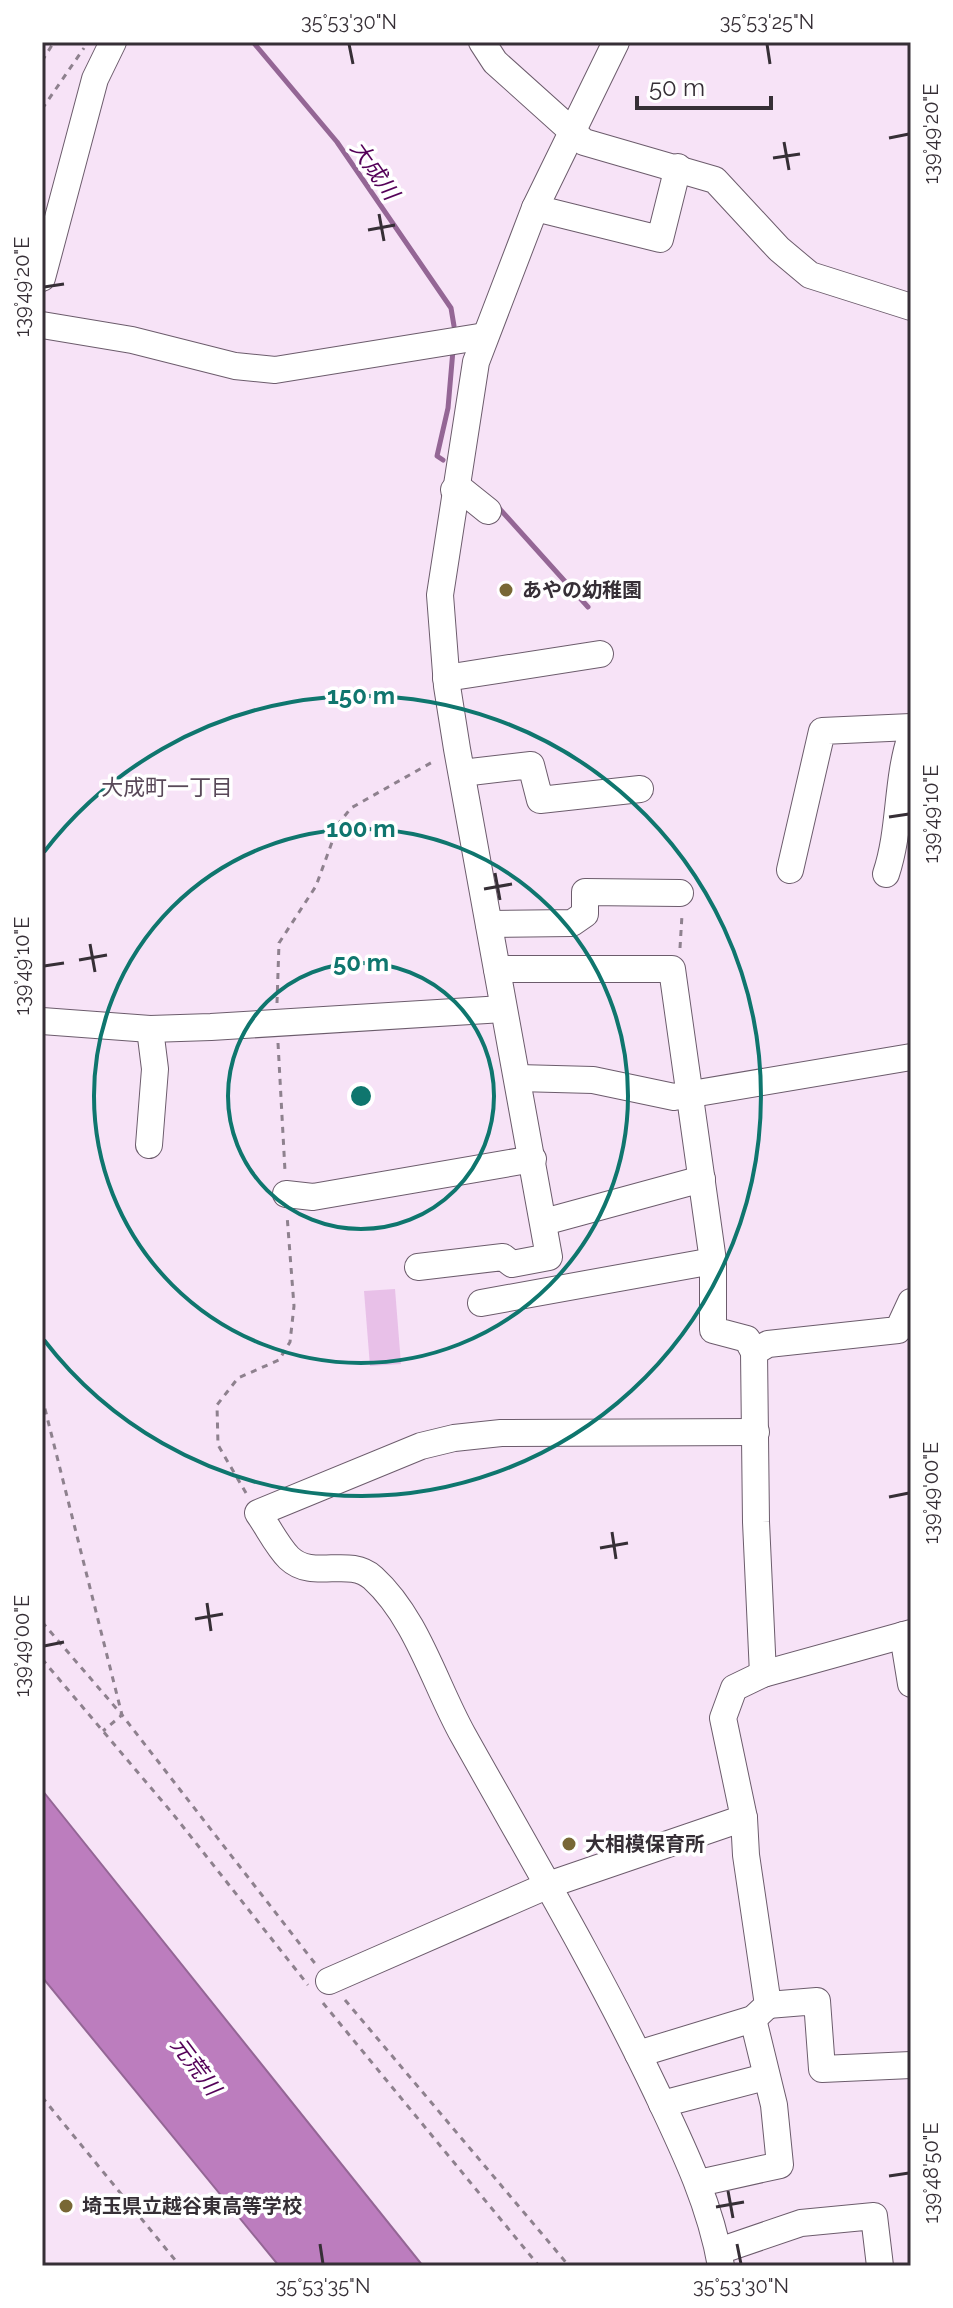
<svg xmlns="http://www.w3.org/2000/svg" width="953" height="2308" viewBox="0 0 953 2308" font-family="Raleway,'Noto Sans JP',sans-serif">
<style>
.green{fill:#e8c0e8}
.water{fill:#bc7dbe;stroke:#946695;stroke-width:2}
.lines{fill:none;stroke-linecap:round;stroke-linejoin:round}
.stream{stroke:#946695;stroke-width:5}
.minor-casing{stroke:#6c5c6c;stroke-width:28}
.path{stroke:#8e818e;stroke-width:3;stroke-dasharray:6 6;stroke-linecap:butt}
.minor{stroke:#fff;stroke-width:26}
.ticks{fill:none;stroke:#362f36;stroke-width:3}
.ring{fill:none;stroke:#0f766e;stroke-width:4}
.poi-dot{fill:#786735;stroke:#fff;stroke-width:3}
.labels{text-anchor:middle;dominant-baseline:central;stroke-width:7;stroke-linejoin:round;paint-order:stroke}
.poi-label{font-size:20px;font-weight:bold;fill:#362f36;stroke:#fff;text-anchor:start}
.water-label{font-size:22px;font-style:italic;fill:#540158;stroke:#fff}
.neighbourhood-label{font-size:22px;fill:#594959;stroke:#fff}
.centre{fill:#0f766e;stroke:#fff;stroke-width:4}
.ring-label{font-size:24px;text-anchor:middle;font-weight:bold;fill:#0f766e;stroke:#fff;stroke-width:7;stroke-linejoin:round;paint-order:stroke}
.neatline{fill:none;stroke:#362f36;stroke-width:3}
.ticks-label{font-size:20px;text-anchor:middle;fill:#362f36}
</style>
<rect width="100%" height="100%" fill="#f7e3f7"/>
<path class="green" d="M395 1289 401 1364 370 1366 364 1291Z"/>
<path class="water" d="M42 1790 423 2266H279L42 1977Z"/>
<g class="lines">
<g class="stream">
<path d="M253 42 337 142 451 308 454 326"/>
<path d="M443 460 437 456 448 408 453 350"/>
<path d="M498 507 588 607"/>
</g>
<defs>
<g id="minor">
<path d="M482 42 495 62 584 142 715 180 779 249 810 275 911 307"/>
<path d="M535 208 660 239 678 167"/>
<path d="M42 278 95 79 113 42"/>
<path d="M42 325 132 340 235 366 275 370 485 336"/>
<path d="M454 490 463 491 488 511"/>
<path d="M446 678 600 654"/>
<path d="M462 773 531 765 540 800 640 789"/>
<path d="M790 870 822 731 911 727"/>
<path d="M886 874C901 829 896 781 911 736"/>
<path d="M489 924 572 923 585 914V892L680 893"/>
<path d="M497 969H672L713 1261V1330L747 1339 754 1352 756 1522 763 1674"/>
<path d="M42 1021 150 1029 211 1027 503 1009"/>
<path d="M518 1078 593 1080 674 1097 911 1057"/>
<path d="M149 1145 155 1069 150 1029"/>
<path d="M286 1194 313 1197 533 1159"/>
<path d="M544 1222 702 1179"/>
<path d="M418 1267 503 1257 512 1264 549 1257 457 749 447 686 440 595 476 362 535 208 616 42"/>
<path d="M481 1303 713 1261"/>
<path d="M754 1352 768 1344 898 1330 911 1302"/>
<path d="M903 1635 911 1684"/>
<path d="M329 1981 551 1884 744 1818 723 1718 734 1688 763 1674 911 1633"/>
<path d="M768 2005 817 2001 822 2069 911 2065"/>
<path d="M638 2054 753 2019 768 2005 746 1855 744 1818"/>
<path d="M662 2104 765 2077"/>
<path d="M699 2183 780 2165 774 2105 753 2019"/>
<path d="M719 2251 801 2223 874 2216 880 2266"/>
<path d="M721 2266C710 2203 683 2148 656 2091 598 1969 529 1853 463 1735 435 1685 417 1618 373 1578 349 1556 313 1581 289 1558 277 1546 268 1527 258 1513L421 1446 454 1438 501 1433 756 1432"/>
</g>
</defs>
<use href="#minor" class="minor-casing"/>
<g class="path">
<path d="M42 61 54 42"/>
<path d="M42 109 84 48"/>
<path d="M680 948 682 915"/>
<path d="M277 1003 279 943 316 886 339 823 351 808 436 760"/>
<path d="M278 1043 285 1171"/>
<path d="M42 1397 122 1715 317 1966"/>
<path d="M246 1493 218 1445 217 1405 238 1378 279 1360 290 1342 294 1306 287 1215"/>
<path d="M42 1622 122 1715 103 1731"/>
<path d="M42 1659 173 1814 308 1985"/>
<path d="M345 2000 569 2266"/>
<path d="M323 2003 539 2266"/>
<path d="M42 2097 180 2266"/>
</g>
<use href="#minor" class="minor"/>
</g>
<path class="ticks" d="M349 44 353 64M767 44 770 64M889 138 909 134M784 142 789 170M773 158 800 154M379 214 384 241M368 230 395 225M44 287 64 284M889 817 909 814M495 873 500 900M484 889 512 884M90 944 95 972M79 960 107 955M44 966 64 963M889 1497 909 1493M612 1532 616 1559M600 1548 628 1543M207 1603 211 1631M195 1619 223 1614M44 1646 64 1642M889 2176 909 2173M728 2191 733 2218M716 2207 744 2202M320 2244 323 2264M737 2244 741 2264"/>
<g class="ring">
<circle cx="361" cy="1096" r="133"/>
<circle cx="361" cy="1096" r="267"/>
<path d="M44 852A400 400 0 1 1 44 1340"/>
</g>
<g class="poi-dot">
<circle cx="506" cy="590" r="8"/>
<circle cx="569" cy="1844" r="8"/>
<circle cx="66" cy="2206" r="8"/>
</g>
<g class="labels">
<g class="poi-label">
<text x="522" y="590">あやの幼稚園</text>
<text x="585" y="1844">大相模保育所</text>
<text x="82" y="2206">埼玉県立越谷東高等学校</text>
</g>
<g class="water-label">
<text transform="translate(375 170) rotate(55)">大成川</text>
<text transform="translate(196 2066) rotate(53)">元荒川</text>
</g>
<g class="neighbourhood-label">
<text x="167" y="787">大成町一丁目</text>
</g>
</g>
<circle cx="361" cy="1096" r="12" class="centre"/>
<g class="ring-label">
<text x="361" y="704">150 m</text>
<text x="361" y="837">100 m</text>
<text x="361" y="971">50 m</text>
</g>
<rect width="953" height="2308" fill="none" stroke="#ffffff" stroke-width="88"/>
<path d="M637 96v12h134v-12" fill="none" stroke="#362f36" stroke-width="4"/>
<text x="649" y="96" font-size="24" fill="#362f36" stroke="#ffffff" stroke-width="6" paint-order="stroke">50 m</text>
<rect x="44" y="44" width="865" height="2220" class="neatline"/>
<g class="ticks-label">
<text x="349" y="29">35°53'30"N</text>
<text x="767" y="29">35°53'25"N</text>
<text transform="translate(931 134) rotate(-90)" y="7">139°49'20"E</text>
<text transform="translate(22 287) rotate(-90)" y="7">139°49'20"E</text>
<text transform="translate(931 814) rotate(-90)" y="7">139°49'10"E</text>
<text transform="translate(22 966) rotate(-90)" y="7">139°49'10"E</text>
<text transform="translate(931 1493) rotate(-90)" y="7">139°49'00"E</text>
<text transform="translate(22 1646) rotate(-90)" y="7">139°49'00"E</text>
<text transform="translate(931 2173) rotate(-90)" y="7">139°48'50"E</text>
<text x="323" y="2293">35°53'35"N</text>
<text x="741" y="2293">35°53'30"N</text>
</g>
</svg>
